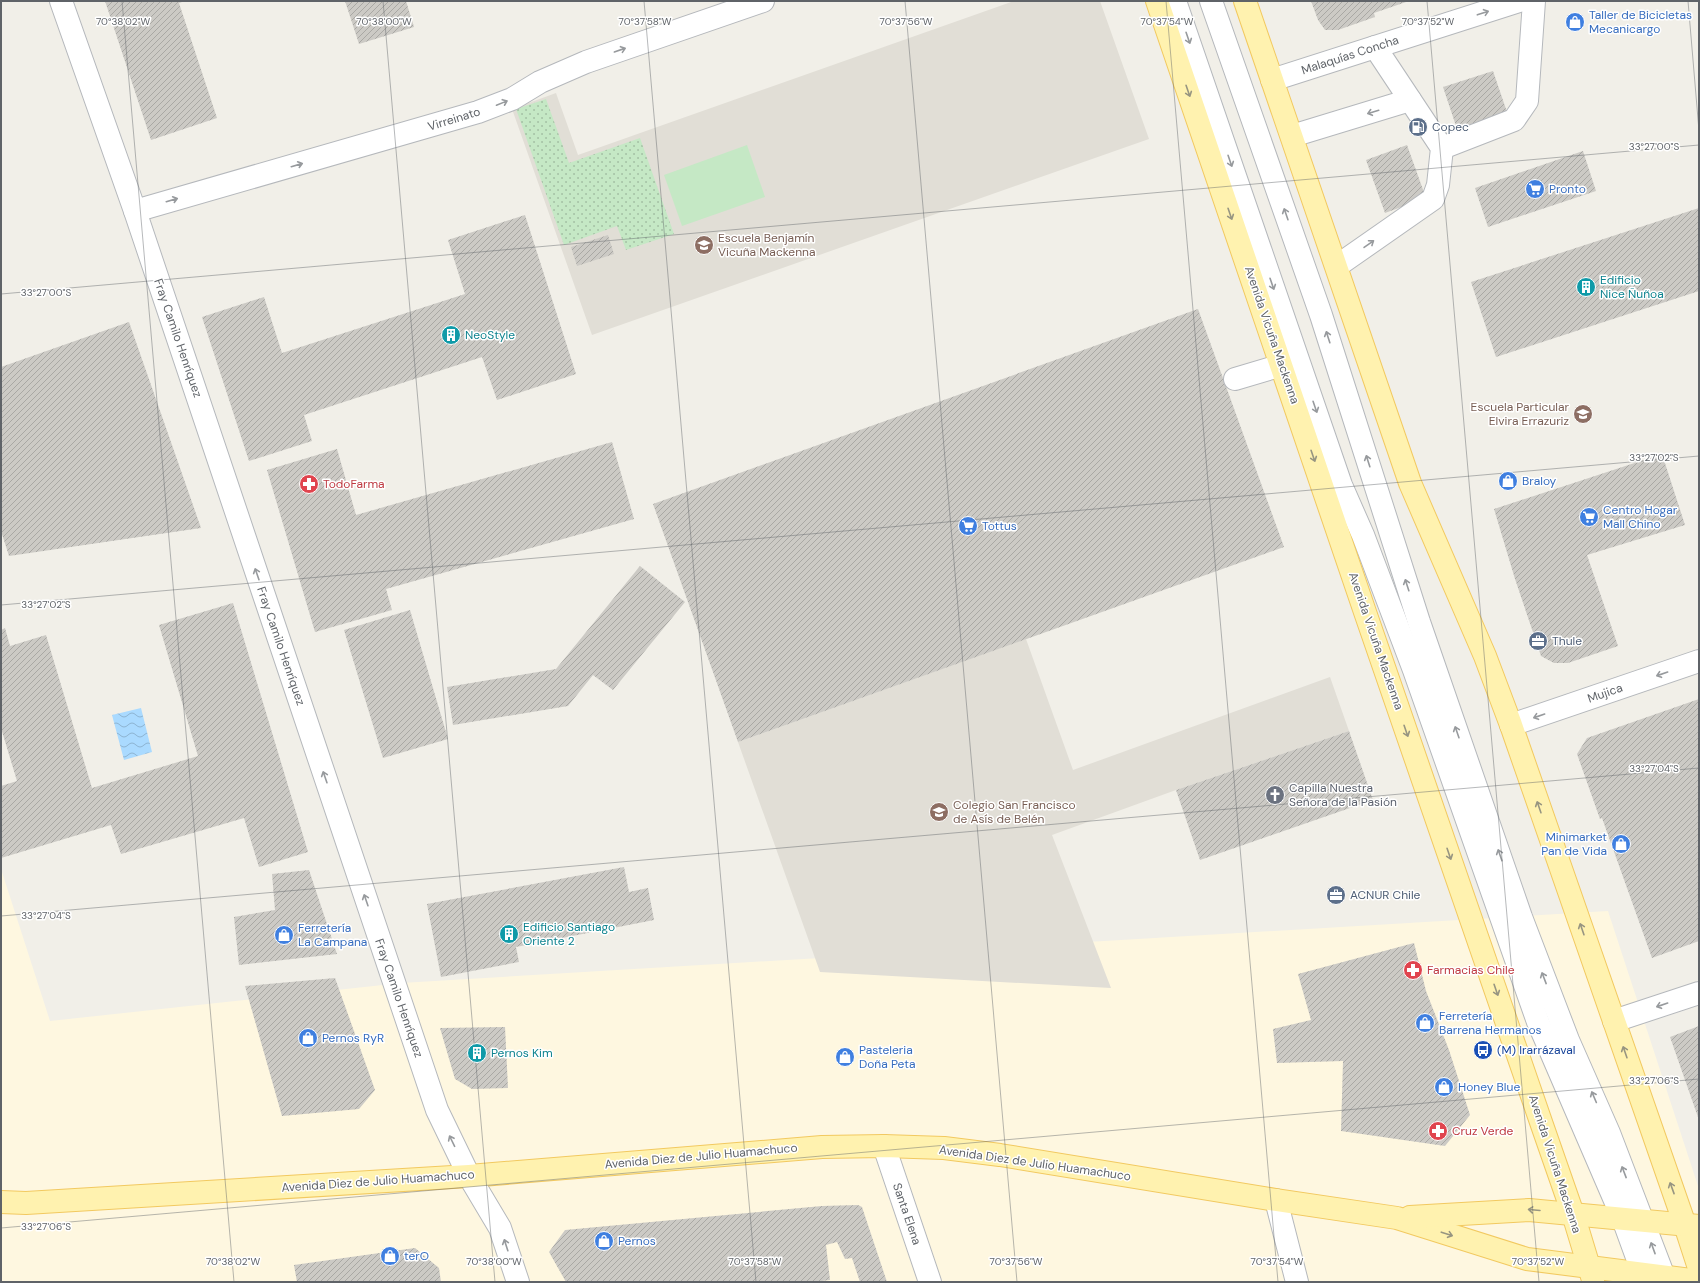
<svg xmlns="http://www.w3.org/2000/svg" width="1700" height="1283" viewBox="0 0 1700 1283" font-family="'DM Sans',sans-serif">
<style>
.commercial{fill:#fef7e0}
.education{fill:#e1ded6}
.grass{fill:url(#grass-dots)}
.park{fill:#c5e8c5}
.water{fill:url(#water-waves)}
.building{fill:url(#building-hatch)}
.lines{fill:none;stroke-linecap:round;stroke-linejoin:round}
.minor-casing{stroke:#b5b8bc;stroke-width:24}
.major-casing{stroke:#f2c960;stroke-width:24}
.minor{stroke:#fff;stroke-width:22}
.major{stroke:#fff2af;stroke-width:22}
.oneway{stroke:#979a9d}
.oneway2{stroke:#979581}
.ticks{fill:none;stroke:#5f6368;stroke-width:1;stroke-opacity:0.45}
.labels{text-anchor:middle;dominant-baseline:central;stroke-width:3;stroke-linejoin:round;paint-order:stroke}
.shop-label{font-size:12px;fill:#366cbe;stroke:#fff;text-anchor:start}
.street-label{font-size:12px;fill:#5f6368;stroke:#fff}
.service-label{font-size:12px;fill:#4e5e75;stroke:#fff;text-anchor:start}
.education-label{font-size:12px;fill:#785e54;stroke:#fff;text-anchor:start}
.culture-label{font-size:12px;fill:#0d838f;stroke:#fff;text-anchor:start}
.health-label{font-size:12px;fill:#be3a42;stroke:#fff;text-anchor:start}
.worship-label{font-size:12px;fill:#5b616d;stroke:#fff;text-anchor:start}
.transit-label{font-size:12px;fill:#164399;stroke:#fff;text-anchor:start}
.ticks-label{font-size:10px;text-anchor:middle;fill:#5f6368;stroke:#fff;stroke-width:3;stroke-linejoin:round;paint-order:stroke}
</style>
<defs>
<pattern id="grass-dots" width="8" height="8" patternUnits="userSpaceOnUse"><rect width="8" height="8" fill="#c5e8c5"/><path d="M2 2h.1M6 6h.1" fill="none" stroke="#a3c0a4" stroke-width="1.8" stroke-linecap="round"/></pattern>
<pattern id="water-waves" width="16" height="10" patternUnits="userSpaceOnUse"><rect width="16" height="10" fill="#aadaff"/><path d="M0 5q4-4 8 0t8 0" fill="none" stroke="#8eb4d2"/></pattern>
<pattern id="building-hatch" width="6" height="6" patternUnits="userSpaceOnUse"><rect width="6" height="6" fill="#cccac5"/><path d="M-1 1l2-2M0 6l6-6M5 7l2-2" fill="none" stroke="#a9a8a4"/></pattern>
</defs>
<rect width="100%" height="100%" fill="#f1efe8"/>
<path class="commercial" d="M1 869 50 1021 401 983 1608 911 1699 1189V1282H1Z"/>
<g class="education">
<path d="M1014 1H1100L1149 139 592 335 512 109 556 93 578 155Z"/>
<path d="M1026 639 1073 770 1330 677 1349 731 1176 790 1052 835 1111 988 820 972 738 742Z"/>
</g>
<path class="grass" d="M546 99 569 163 640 138 674 234 626 250 617 226 564 245 516 109Z"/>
<path class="park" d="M747 145 765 197 682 226 664 175Z"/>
<path class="water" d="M141 708 152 752 124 760 112 715Z"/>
<g class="building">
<path d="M105 1H185L179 3 217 118 151 140Z"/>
<path d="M345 1H406L414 27 359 44Z"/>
<path d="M1311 1H1409L1374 13 1375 17 1338 30H1325L1318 20Z"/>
<path d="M1493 71 1507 112 1457 129 1443 87Z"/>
<path d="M1407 145 1426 198 1385 213 1366 160Z"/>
<path d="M1583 151 1596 191 1488 227 1475 188Z"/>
<path d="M1699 208V291L1496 357 1471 282Z"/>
<path d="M525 215 576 374 497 400 482 357 304 415 312 441 249 461 202 317 264 297 282 353 465 294 448 240Z"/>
<path d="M608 235 614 254 577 266 571 247Z"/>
<path d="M1198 309 1284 547 738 742 653 504Z"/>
<path d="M129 322 201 528 9 556 1 531V367Z"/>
<path d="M612 442 634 519 386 589 392 610 315 632 267 470 337 449 356 515Z"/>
<path d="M1662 454 1685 525 1587 555 1618 646 1568 663H1554L1541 656 1515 579 1494 509Z"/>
<path d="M640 566 685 602 613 690 593 675 568 706 453 725 447 687 556 669Z"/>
<path d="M233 603 308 852 259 867 244 818 121 854 111 825 1 858V786L17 781 1 728V630L5 628 10 646 46 635 92 788 198 756 159 625Z"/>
<path d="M410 610 448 739 383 758 344 630Z"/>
<path d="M1699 699V941L1652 958 1602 818 1600 819 1577 754 1587 738Z"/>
<path d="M1349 731 1373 800 1200 860 1176 790Z"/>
<path d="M624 867 629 892 648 888 654 920 516 947 519 962 441 977 427 904Z"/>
<path d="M309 870 337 954 239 965 234 917 275 910 272 874Z"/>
<path d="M1414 943 1426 991 1449 1050 1470 1115 1445 1146 1341 1131 1343 1061 1277 1063 1273 1029 1311 1020 1298 974Z"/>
<path d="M335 978 375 1090 359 1109 282 1116 245 986Z"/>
<path d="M1699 1026V1120L1670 1037Z"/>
<path d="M505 1027 508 1088 472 1089 455 1079 440 1028Z"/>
<path d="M858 1205 862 1207 887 1282H860L852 1258 845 1259 837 1242 826 1245 830 1280 814 1282H566L549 1252 565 1230 822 1206Z"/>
<path d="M415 1248 439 1268 441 1282H297L294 1265Z"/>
</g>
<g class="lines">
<defs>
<g id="minor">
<path d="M61 1 135 211 437 1110 469 1176 500 1228 518 1282"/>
<path d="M1175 1 1341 485 1363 535 1414 670 1538 1022 1623 1219 1646 1282"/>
<path d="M1211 1 1321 315 1419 622 1521 917 1568 1040 1609 1133 1666 1282"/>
<path d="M1272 80 1519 1"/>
<path d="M1292 136 1410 100"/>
<path d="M1442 148 1514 120 1527 101 1534 1"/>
<path d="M135 211 478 112 512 99 540 82 586 62 763 1"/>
<path d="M1337 266 1433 199 1438 185 1442 148 1375 47"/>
<path d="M1235 379 1282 365"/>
<path d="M1511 725 1699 661"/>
<path d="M1614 1021 1699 993"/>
<path d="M884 1146 930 1282"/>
<path d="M1276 1200 1297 1282"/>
</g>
<g id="major">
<path d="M1157 1 1366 615 1542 1125 1573 1214 1593 1280"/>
<path d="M1245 1 1410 483 1485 656 1511 725 1685 1225 1699 1268"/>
<path d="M1 1202 26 1203 469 1176 822 1147 884 1146 944 1148 1000 1155 1276 1200 1397 1218 1527 1259 1699 1281"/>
<path d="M1410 1217 1529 1210 1699 1226"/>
</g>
</defs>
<use href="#minor" class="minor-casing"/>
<use href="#major" class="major-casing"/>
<use href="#minor" class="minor"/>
<use href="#major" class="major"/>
</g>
<defs><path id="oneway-shaft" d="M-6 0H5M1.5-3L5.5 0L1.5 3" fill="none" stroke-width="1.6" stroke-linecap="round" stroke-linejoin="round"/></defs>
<g class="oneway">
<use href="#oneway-shaft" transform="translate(1483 13) rotate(-18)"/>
<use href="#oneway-shaft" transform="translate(1188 38) rotate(71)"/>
<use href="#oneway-shaft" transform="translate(620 50) rotate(-19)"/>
<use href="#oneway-shaft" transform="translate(502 103) rotate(-22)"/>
<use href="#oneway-shaft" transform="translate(1373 112) rotate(163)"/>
<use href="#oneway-shaft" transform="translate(1230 161) rotate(71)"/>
<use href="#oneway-shaft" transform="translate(297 165) rotate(-16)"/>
<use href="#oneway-shaft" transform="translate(172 200) rotate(-16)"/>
<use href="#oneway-shaft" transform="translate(1286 214) rotate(-109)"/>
<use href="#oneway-shaft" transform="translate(1369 244) rotate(-35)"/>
<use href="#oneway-shaft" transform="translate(1272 284) rotate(71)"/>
<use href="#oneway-shaft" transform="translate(1328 337) rotate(-108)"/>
<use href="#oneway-shaft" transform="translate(1315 407) rotate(71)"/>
<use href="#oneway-shaft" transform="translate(1368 461) rotate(-108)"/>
<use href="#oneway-shaft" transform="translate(257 574) rotate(-109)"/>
<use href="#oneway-shaft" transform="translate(1407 585) rotate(-108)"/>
<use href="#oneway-shaft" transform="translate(1662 674) rotate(161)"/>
<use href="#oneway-shaft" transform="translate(1539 716) rotate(161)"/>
<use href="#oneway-shaft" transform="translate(1457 732) rotate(-109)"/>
<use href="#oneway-shaft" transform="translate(325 777) rotate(-109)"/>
<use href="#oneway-shaft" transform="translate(1500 855) rotate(-109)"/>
<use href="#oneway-shaft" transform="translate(366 900) rotate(-109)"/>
<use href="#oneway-shaft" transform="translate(1544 978) rotate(-111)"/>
<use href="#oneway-shaft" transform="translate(1662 1005) rotate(161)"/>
<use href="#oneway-shaft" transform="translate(1594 1097) rotate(-113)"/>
<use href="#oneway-shaft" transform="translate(452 1141) rotate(-116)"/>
<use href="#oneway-shaft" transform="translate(1624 1172) rotate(-111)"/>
<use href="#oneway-shaft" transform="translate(506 1245) rotate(-108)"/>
<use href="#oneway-shaft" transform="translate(1653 1248) rotate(-110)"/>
</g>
<g class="oneway2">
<use href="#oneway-shaft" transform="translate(1188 91) rotate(71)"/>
<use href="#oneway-shaft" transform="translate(1230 214) rotate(71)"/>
<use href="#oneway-shaft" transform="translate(1313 456) rotate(71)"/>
<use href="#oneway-shaft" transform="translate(1406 731) rotate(71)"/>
<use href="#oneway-shaft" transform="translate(1539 807) rotate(-109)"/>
<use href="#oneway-shaft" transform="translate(1449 854) rotate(71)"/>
<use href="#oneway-shaft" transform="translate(1582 929) rotate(-109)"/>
<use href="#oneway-shaft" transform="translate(1496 990) rotate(71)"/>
<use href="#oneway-shaft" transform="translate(1625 1052) rotate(-109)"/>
<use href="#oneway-shaft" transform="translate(1672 1188) rotate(-110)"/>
<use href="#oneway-shaft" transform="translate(1534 1210) rotate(-175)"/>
<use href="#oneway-shaft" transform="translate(1447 1234) rotate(18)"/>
</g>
<path class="ticks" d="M122 1 234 1282M383 1 495 1282M644 1 756 1282M905 1 1017 1282M1166 1 1278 1282M1427 1 1539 1282M1688 1 1699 131M1 294 1699 145M1 605 1699 456M1 916 1699 768M1 1228 1699 1079"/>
<defs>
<symbol id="shop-disc" viewBox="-11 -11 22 22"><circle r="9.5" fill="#3f7fe0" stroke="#fff"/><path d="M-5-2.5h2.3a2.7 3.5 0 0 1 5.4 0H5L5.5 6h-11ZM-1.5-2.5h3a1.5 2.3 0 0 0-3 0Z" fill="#fff"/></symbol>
<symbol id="fuel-disc" viewBox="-11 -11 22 22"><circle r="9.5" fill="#5c6f8a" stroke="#fff"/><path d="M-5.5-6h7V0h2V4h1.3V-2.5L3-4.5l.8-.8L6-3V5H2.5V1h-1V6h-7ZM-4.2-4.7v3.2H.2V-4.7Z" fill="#fff"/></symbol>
<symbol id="supermarket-disc" viewBox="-11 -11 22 22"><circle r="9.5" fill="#3f7fe0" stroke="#fff"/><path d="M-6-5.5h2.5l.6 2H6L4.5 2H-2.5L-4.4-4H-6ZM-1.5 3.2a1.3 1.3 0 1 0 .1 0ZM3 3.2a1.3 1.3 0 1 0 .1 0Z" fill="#fff"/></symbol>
<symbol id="school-disc" viewBox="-11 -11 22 22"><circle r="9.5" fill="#8d6e63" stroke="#fff"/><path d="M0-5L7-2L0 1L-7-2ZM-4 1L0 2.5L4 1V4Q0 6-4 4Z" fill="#fff"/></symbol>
<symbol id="building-disc" viewBox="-11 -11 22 22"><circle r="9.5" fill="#0f9aa8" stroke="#fff"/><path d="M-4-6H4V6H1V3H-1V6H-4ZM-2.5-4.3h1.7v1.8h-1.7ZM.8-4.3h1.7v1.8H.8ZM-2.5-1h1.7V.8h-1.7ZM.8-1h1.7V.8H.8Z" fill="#fff"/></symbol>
<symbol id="pharmacy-disc" viewBox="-11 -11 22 22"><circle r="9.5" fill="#e0444e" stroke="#fff"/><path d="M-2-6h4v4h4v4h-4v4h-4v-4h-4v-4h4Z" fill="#fff"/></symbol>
<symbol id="office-disc" viewBox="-11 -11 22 22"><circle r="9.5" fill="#5c6f8a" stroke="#fff"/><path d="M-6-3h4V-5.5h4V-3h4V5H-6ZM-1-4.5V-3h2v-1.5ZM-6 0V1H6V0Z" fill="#fff"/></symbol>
<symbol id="church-disc" viewBox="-11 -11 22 22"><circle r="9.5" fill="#6b7280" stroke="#fff"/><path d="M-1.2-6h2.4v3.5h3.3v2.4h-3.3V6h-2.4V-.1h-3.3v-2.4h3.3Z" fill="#fff"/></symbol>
<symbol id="bus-disc" viewBox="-11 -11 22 22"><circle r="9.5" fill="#1a4fb4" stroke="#fff"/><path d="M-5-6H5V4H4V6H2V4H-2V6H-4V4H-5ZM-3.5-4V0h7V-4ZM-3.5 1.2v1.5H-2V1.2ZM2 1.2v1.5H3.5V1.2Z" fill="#fff"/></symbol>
</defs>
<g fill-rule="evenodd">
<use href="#shop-disc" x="1564" y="11" width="22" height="22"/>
<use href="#fuel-disc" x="1407" y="116" width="22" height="22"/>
<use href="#supermarket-disc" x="1524" y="178" width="22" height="22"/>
<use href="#school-disc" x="693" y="234" width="22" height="22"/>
<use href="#building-disc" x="1575" y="276" width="22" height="22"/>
<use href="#building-disc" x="440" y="324" width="22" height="22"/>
<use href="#school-disc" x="1572" y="403" width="22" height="22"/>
<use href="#shop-disc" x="1497" y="470" width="22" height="22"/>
<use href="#pharmacy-disc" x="298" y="473" width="22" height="22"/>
<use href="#supermarket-disc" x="1578" y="506" width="22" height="22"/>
<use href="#supermarket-disc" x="957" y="515" width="22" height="22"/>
<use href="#office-disc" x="1527" y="630" width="22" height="22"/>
<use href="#church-disc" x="1264" y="784" width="22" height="22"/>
<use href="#school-disc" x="928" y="801" width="22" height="22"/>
<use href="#shop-disc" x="1610" y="833" width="22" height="22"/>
<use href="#office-disc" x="1325" y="884" width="22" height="22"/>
<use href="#building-disc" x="498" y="923" width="22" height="22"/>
<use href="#shop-disc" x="273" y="924" width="22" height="22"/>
<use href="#pharmacy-disc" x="1402" y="959" width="22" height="22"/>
<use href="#shop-disc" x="1414" y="1012" width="22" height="22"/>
<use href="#shop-disc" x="297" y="1027" width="22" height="22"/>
<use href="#bus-disc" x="1472" y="1039" width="22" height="22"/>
<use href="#building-disc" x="466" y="1042" width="22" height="22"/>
<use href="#shop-disc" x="834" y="1046" width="22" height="22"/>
<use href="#shop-disc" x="1433" y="1076" width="22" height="22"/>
<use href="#pharmacy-disc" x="1427" y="1120" width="22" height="22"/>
<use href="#shop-disc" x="593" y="1230" width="22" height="22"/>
<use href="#shop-disc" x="379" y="1245" width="22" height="22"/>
</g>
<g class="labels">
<g class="shop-label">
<text x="1589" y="15">Taller de Bicicletas<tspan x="1589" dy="14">Mecanicargo</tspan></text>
<text x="1549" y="189">Pronto</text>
<text x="1522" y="481">Braloy</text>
<text x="1603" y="510">Centro Hogar<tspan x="1603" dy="14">Mall Chino</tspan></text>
<text x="982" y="526">Tottus</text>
<text x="1607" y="837" text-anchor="end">Minimarket<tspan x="1607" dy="14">Pan de Vida</tspan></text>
<text x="298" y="928">Ferretería<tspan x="298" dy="14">La Campana</tspan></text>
<text x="1439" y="1016">Ferretería<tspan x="1439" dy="14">Barrena Hermanos</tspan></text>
<text x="322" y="1038">Pernos RyR</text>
<text x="859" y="1050">Pasteleria<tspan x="859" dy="14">Doña Peta</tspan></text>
<text x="1458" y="1087">Honey Blue</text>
<text x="618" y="1241">Pernos</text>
<text x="404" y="1256">terO</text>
</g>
<g class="street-label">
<text transform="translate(1350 55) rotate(-18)">Malaquías Concha</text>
<text transform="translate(454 119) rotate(-17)">Virreinato</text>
<text transform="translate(1272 335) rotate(71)">Avenida Vicuña Mackenna</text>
<text transform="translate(178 338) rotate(71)">Fray Camilo Henríquez</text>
<text transform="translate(1376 641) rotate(71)">Avenida Vicuña Mackenna</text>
<text transform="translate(281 646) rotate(71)">Fray Camilo Henríquez</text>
<text transform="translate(1605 693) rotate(-19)">Mujica</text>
<text transform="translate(399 998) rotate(71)">Fray Camilo Henríquez</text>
<text transform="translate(701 1156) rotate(-5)">Avenida Diez de Julio Huamachuco</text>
<text transform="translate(1035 1163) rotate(8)">Avenida Diez de Julio Huamachuco</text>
<text transform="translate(1555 1164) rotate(72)">Avenida Vicuña Mackenna</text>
<text transform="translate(378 1181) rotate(-4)">Avenida Diez de Julio Huamachuco</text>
<text transform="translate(907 1214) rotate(71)">Santa Elena</text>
</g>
<g class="service-label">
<text x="1432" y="127">Copec</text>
<text x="1552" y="641">Thule</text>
<text x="1350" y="895">ACNUR Chile</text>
</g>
<g class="education-label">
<text x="718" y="238">Escuela Benjamín<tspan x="718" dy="14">Vicuña Mackenna</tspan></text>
<text x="1569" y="407" text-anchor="end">Escuela Particular<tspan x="1569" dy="14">Elvira Errazuriz</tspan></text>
<text x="953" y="805">Colegio San Francisco<tspan x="953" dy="14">de Asís de Belén</tspan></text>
</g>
<g class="culture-label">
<text x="1600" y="280">Edificio<tspan x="1600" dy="14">Nice Ñuñoa</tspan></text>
<text x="465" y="335">NeoStyle</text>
<text x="523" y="927">Edificio Santiago<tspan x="523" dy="14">Oriente 2</tspan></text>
<text x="491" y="1053">Pernos Kim</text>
</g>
<g class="health-label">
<text x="323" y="484">TodoFarma</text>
<text x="1427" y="970">Farmacias Chile</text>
<text x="1452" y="1131">Cruz Verde</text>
</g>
<g class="worship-label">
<text x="1289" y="788">Capilla Nuestra<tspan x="1289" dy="14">Señora de la Pasión</tspan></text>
</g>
<g class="transit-label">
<text x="1497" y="1050">(M) Irarrázaval</text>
</g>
</g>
<g class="ticks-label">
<text x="123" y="25">70°38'02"W</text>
<text x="384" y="25">70°38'00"W</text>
<text x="645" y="25">70°37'58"W</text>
<text x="906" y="25">70°37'56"W</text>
<text x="1167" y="25">70°37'54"W</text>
<text x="1428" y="25">70°37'52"W</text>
<text x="1654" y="150">33°27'00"S</text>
<text x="46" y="296">33°27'00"S</text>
<text x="1654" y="461">33°27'02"S</text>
<text x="46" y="608">33°27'02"S</text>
<text x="1654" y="772">33°27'04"S</text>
<text x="46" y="919">33°27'04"S</text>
<text x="1654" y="1084">33°27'06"S</text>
<text x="46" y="1230">33°27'06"S</text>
<text x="233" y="1265">70°38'02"W</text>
<text x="494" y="1265">70°38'00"W</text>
<text x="755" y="1265">70°37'58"W</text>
<text x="1016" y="1265">70°37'56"W</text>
<text x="1277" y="1265">70°37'54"W</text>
<text x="1538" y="1265">70°37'52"W</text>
</g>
<rect width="1700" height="1283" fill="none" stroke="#5f6368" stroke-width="4"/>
</svg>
